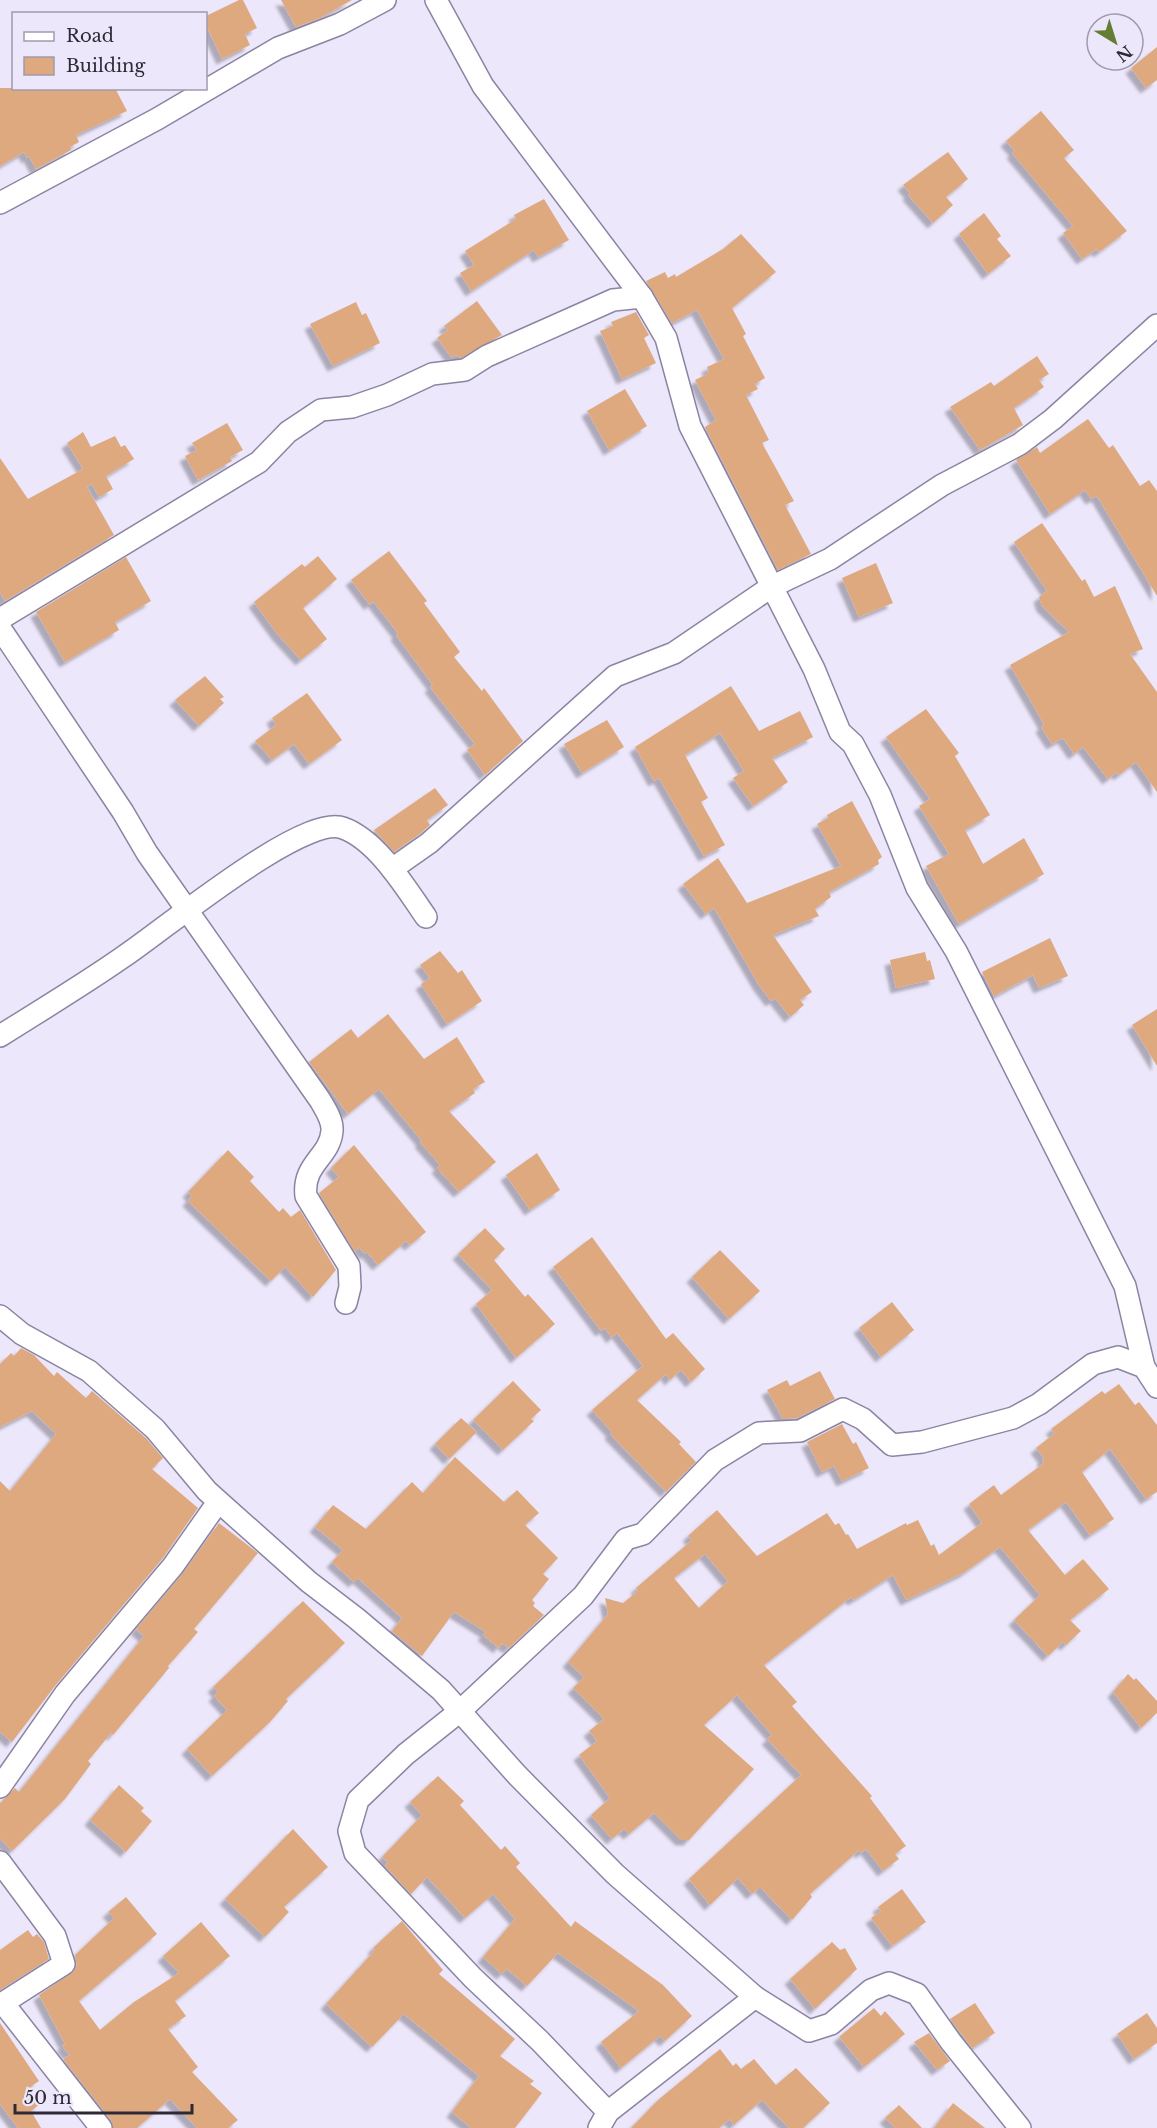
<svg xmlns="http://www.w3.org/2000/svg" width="1157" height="2128" viewBox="0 0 1157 2128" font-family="'Libre Baskerville',serif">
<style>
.building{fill:#dfa980;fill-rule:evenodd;filter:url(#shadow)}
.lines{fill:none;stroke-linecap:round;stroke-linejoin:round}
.minor-casing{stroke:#8b84a2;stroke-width:24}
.minor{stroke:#fff;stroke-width:21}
</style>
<defs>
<filter id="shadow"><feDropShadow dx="-5.5" dy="5.5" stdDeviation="1.5" flood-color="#0004"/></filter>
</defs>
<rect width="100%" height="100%" fill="#ece7fb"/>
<g class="building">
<path d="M239 0H243L257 28 245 34 250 45 222 59 206 25V16Z"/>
<path d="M281 0H352L320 18 296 27Z"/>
<path d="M1157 47V80L1146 88 1131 68Z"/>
<path d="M0 88H115L127 111 76 135 79 142 70 147 71 150 36 169 29 156 27 158 24 152 0 166Z"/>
<path d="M1041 111 1074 150 1064 158 1127 231 1099 252 1097 249 1082 259 1063 233 1073 226 1012 153 1015 151 1006 141Z"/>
<path d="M948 152 968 179 946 197 953 205 933 223 908 195 910 193 903 185Z"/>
<path d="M544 199 569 240 538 257 534 250 471 291 460 273 474 265 465 251 516 219 514 215Z"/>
<path d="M984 213 1001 236 997 239 1011 256 988 274 959 234Z"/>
<path d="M741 234 776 272 732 308 746 334 743 336 765 378 755 384 758 389 746 395 769 440 762 443 794 501 785 505 811 554 778 570 705 427 716 420 695 380 709 373 707 367 724 359 697 310 672 323 646 281 665 272 668 278 675 274 676 277 723 249Z"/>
<path d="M477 301 502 335 461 358 456 355 452 358 437 338 448 330 444 326Z"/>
<path d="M356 302 362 315 366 313 380 343 333 366 310 324Z"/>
<path d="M636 312 649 335 644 338 656 363 622 379 600 331 613 326 611 322Z"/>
<path d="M1037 356 1049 374 1039 380 1044 387 1014 408 1023 425 980 450 950 407 991 382 994 386Z"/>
<path d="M625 389 647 426 609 450 587 411Z"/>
<path d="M1088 419 1109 448 1113 445 1140 486 1149 480 1157 491V596L1097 496 1091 499 1085 490 1050 514 1016 460 1037 447 1040 453Z"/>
<path d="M227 423 243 450 230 457 232 461 198 480 185 456 197 450 192 443Z"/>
<path d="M83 432 91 447 115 436 121 447 125 445 134 459 106 476 113 489 99 497 92 484 87 487 114 535 5 601 0 592V458L28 499 83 469 67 443Z"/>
<path d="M1042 523 1082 581 1085 579 1094 597 1115 586 1143 649 1130 654 1157 692V792L1136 762 1119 775 1117 772 1108 779 1083 747 1074 754 1063 738 1052 744 1041 727 1044 724 1010 665 1069 632 1042 606 1039 597 1047 591 1014 542Z"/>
<path d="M389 551 427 601 424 603 460 652 454 657 482 691 484 688 523 741 485 775 467 750 475 744 430 687 433 685 396 635 398 633 373 601 370 605 351 580Z"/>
<path d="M318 556 337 579 303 608 327 639 301 660 278 635 254 602 302 564 305 567Z"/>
<path d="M126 557 151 601 115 622 119 630 65 662 36 612Z"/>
<path d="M876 563 893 603 859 617 842 578Z"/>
<path d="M205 676 224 697 220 699 224 703 199 726 175 700Z"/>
<path d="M731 686 759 731 800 711 813 737 772 758 788 782 753 806 733 778 744 771 720 733 685 755 708 798 701 802 725 845 704 856 659 778 654 781 635 747Z"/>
<path d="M307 693 342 740 309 764 294 744 272 760 255 741 276 725 272 718Z"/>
<path d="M926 709 959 753 955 756 990 815 965 830 983 864 1024 838 1044 874 959 924 926 866 949 854 919 806 930 799 886 737Z"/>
<path d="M607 720 624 747 582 773 564 744Z"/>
<path d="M435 788 448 805 427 820 430 825 421 833 394 852 374 830Z"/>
<path d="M852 801 882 857 878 860 879 864 829 892 831 897 815 909 819 916 773 935 812 992 800 1000 804 1005 790 1017 775 998 771 1001 759 985 714 908 706 914 683 884 718 858 747 903 841 866 817 824 828 818 827 815Z"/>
<path d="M1050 938 1068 976 1039 988 1033 975 994 996 982 972Z"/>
<path d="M440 951 458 973 462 970 482 1001 447 1024 421 984 430 978 420 965Z"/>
<path d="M925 952 927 961 930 960 935 979 896 988 890 960Z"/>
<path d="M1157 1009V1066L1132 1025Z"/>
<path d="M388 1014 424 1059 457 1037 485 1082 473 1089 475 1093 449 1111 496 1162 459 1192 437 1168 440 1165 420 1142 422 1141 379 1089 348 1114 309 1062 351 1029 358 1038Z"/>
<path d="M354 1145 426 1232 410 1245 406 1241 378 1265 367 1252 365 1254 359 1247 355 1252 319 1193 339 1177 331 1168Z"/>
<path d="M228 1150 254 1177 250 1181 279 1212 283 1208 291 1217 300 1210 336 1270 313 1297 285 1267 271 1281 188 1201 192 1196 188 1192Z"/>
<path d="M537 1153 560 1190 530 1210 506 1175Z"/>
<path d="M485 1228 505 1249 494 1260 525 1297 528 1294 555 1324 516 1358 476 1304 492 1290 458 1254Z"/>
<path d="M592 1237 666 1339 673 1333 705 1369 691 1382 681 1370 670 1380 666 1374 637 1400 681 1442 679 1444 696 1462 666 1492 610 1434 612 1432 592 1410 643 1366 617 1333 612 1338 605 1328 601 1331 553 1267Z"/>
<path d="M720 1250 760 1291 729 1319 692 1277Z"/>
<path d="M892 1302 914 1330 881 1357 859 1328Z"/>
<path d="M21 1348 34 1355 54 1376 57 1372 86 1398 92 1391 146 1438 163 1458 152 1469 198 1508 163 1558 55 1686 12 1742 0 1732V1481L10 1491 56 1434 32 1411 0 1427V1364L11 1353 14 1356Z"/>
<path d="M820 1371 835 1399 797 1418 783 1419 767 1390 787 1380 790 1386Z"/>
<path d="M513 1381 541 1410 531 1419 534 1421 503 1450 473 1420Z"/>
<path d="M1119 1384 1135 1405 1139 1402 1157 1425V1492L1146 1499 1110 1449 1082 1472 1114 1519 1090 1535 1066 1502 1028 1530 1065 1575 1083 1559 1109 1589 1070 1620 1081 1631 1066 1645 1063 1642 1048 1656 1014 1620 1040 1595 1000 1547 965 1572 906 1600 893 1575 863 1594 853 1600 851 1597 764 1665 797 1702 792 1706 872 1796 870 1798 906 1846 895 1854 899 1859 883 1871 866 1849 861 1853 859 1850 810 1894 812 1897 792 1920 760 1887 752 1894 738 1878 710 1905 689 1879 801 1775 767 1739 772 1735 737 1695 704 1725 754 1769 689 1840H681L654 1813 629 1834 624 1829 612 1839 591 1815 610 1798 579 1755 597 1741 589 1731 604 1719 573 1688 584 1677 568 1662 608 1614 605 1598 623 1603 638 1591 636 1588 692 1540 688 1536 717 1510 757 1556 827 1513 835 1525 839 1523 846 1535 848 1534 857 1549 906 1523 907 1525 918 1520 931 1546 934 1544 939 1555 982 1523 969 1504 994 1485 1001 1495 1044 1463 1042 1460 1044 1458 1036 1448 1055 1433 1051 1429 1102 1391 1105 1394ZM705 1554 728 1581 699 1608 674 1578Z"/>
<path d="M461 1418 477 1432 449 1459 435 1444Z"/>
<path d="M842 1424 853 1444 856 1442 869 1468 842 1481 834 1466 822 1472 807 1442Z"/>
<path d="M455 1457 504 1502 517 1490 539 1513 525 1525 558 1558 543 1574 549 1579 532 1600 535 1603 533 1606 544 1615 509 1648 502 1643 499 1648 483 1635 486 1632 454 1612 422 1656 392 1631 402 1618 358 1578 354 1582 332 1562 343 1550 315 1527 333 1505 366 1529 412 1482 423 1493Z"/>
<path d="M219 1523 258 1553 194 1629 198 1632 168 1666 169 1668 113 1735 111 1733 88 1761 91 1764 65 1799 12 1851 0 1839V1803L15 1788 19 1792 144 1636 136 1629 183 1573Z"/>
<path d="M303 1601 345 1643 286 1699 288 1701 270 1722 212 1776 187 1749 227 1710 214 1696 218 1692 213 1687Z"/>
<path d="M1128 1674 1134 1680 1136 1678 1157 1701V1713L1141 1728 1113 1692Z"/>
<path d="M438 1776 464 1801 460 1805 501 1850 505 1846 520 1863 516 1867 571 1927 575 1921 663 1985 692 2016 665 2041 660 2036 621 2068 601 2042 639 2011 558 1953 527 1986 507 1969 502 1974 483 1957 515 1919 493 1894 465 1918 427 1877 411 1894 385 1866 388 1862 382 1857 422 1815 410 1802Z"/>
<path d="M119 1785 144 1808 141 1811 152 1821 126 1852 90 1820Z"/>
<path d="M293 1829 328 1867 284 1907 289 1912 265 1937 225 1899Z"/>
<path d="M902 1889 926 1922 892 1946 871 1918 881 1911 878 1907Z"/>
<path d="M126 1897 157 1934 79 2001 100 2030 134 2002 179 1973 163 1956 201 1922 230 1956 175 2001 186 2016 168 2029 198 2067 192 2072 238 2120 228 2128H197L170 2099 137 2128H113L111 2120 63 2059 70 2055 62 2046 65 2044 39 1995 74 1971 77 1965 75 1955 114 1918 108 1912Z"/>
<path d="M402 1921 443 1970 439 1974 515 2039 500 2056 534 2081 530 2084 542 2093 515 2128H471L452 2112 479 2076 404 2014 372 2047 326 2004 375 1950 373 1948Z"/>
<path d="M28 1930 33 1937 37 1934 44 1942 49 1959 0 1990V1950Z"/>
<path d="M832 1942 840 1950 845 1948 857 1969 815 2009 790 1979Z"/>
<path d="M975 2003 995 2033 972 2048 950 2019Z"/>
<path d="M874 2008 881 2016 885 2011 905 2034 864 2067 839 2037Z"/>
<path d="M1147 2013 1157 2028V2043L1134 2059 1117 2034Z"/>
<path d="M0 2023 39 2081 29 2088 40 2104 31 2111 41 2128H18L0 2104Z"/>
<path d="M929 2033 950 2061 937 2070 914 2042Z"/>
<path d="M720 2049 733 2066 736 2063 741 2069 754 2059 776 2085 796 2068 830 2103 803 2128H789L762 2100 734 2125 730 2119 719 2128H631L658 2100Z"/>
<path d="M953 2103 985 2128H934Z"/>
<path d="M899 2105 922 2128H895L885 2118Z"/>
</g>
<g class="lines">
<defs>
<g id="minor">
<path d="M436 0 483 86 642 297 666 338 690 426 814 669 840 732 853 744 880 795 917 888 956 951 1125 1286 1144 1367"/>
<path d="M0 203 157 119 278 48 340 24 385 0"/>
<path d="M0 619 259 462 288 432 321 410 352 407 387 395 432 374 465 370 487 356 613 300 642 297"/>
<path d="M0 628 123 812 147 853 320 1100C325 1109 333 1120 332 1131 330 1157 302 1164 306 1196L349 1266 350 1287 346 1303"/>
<path d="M392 869 429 843 615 676 674 653 771 587 830 559 942 485 1020 444 1053 419 1157 325"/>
<path d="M0 1036C41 1010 83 985 123 957 160 933 303 813 343 828 377 840 406 888 426 917"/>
<path d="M0 1316 22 1334 89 1371 155 1429 207 1491 309 1582 356 1618 441 1690 517 1775 615 1874 755 1997 809 2031 831 2024 871 1990 889 1983 917 1994 951 2042 1020 2128"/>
<path d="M0 1787 65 1694 173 1566 218 1502"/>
<path d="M0 1862 55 1936 64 1964 3 2003 101 2128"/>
<path d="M608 2112 540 2041 473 1978 355 1853 349 1831 358 1800 406 1754 460 1711 583 1596 626 1539 643 1534 715 1460 759 1433 800 1431 843 1409 863 1419 892 1445 922 1442 1013 1418 1039 1404 1093 1364 1118 1357 1144 1367 1157 1387"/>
<path d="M599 2128 608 2112 755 1997"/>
</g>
</defs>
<use href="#minor" class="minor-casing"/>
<use href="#minor" class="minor"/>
</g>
<rect x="12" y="12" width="195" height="78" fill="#ece7fb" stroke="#a09bac" stroke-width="1.5"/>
<rect x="24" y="32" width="30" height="9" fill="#ffffff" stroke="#a09bac" stroke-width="1.5"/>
<text x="66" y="42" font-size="18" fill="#2d2a36">Road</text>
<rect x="24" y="57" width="30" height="18" fill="#dfa980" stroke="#a09bac" stroke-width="1.5"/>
<text x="66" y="72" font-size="18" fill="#2d2a36">Building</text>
<g transform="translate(1115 42) rotate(142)"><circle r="28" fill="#ece7fb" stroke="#a09bac" stroke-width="1.5"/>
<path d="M0-4.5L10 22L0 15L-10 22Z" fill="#637e33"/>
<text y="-9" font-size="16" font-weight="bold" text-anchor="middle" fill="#2d2a36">N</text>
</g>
<path d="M15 2104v9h177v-9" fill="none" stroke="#2d2a36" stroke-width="3"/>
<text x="24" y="2104" font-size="18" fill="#2d2a36" stroke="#ece7fb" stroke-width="4.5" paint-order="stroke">50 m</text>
</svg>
